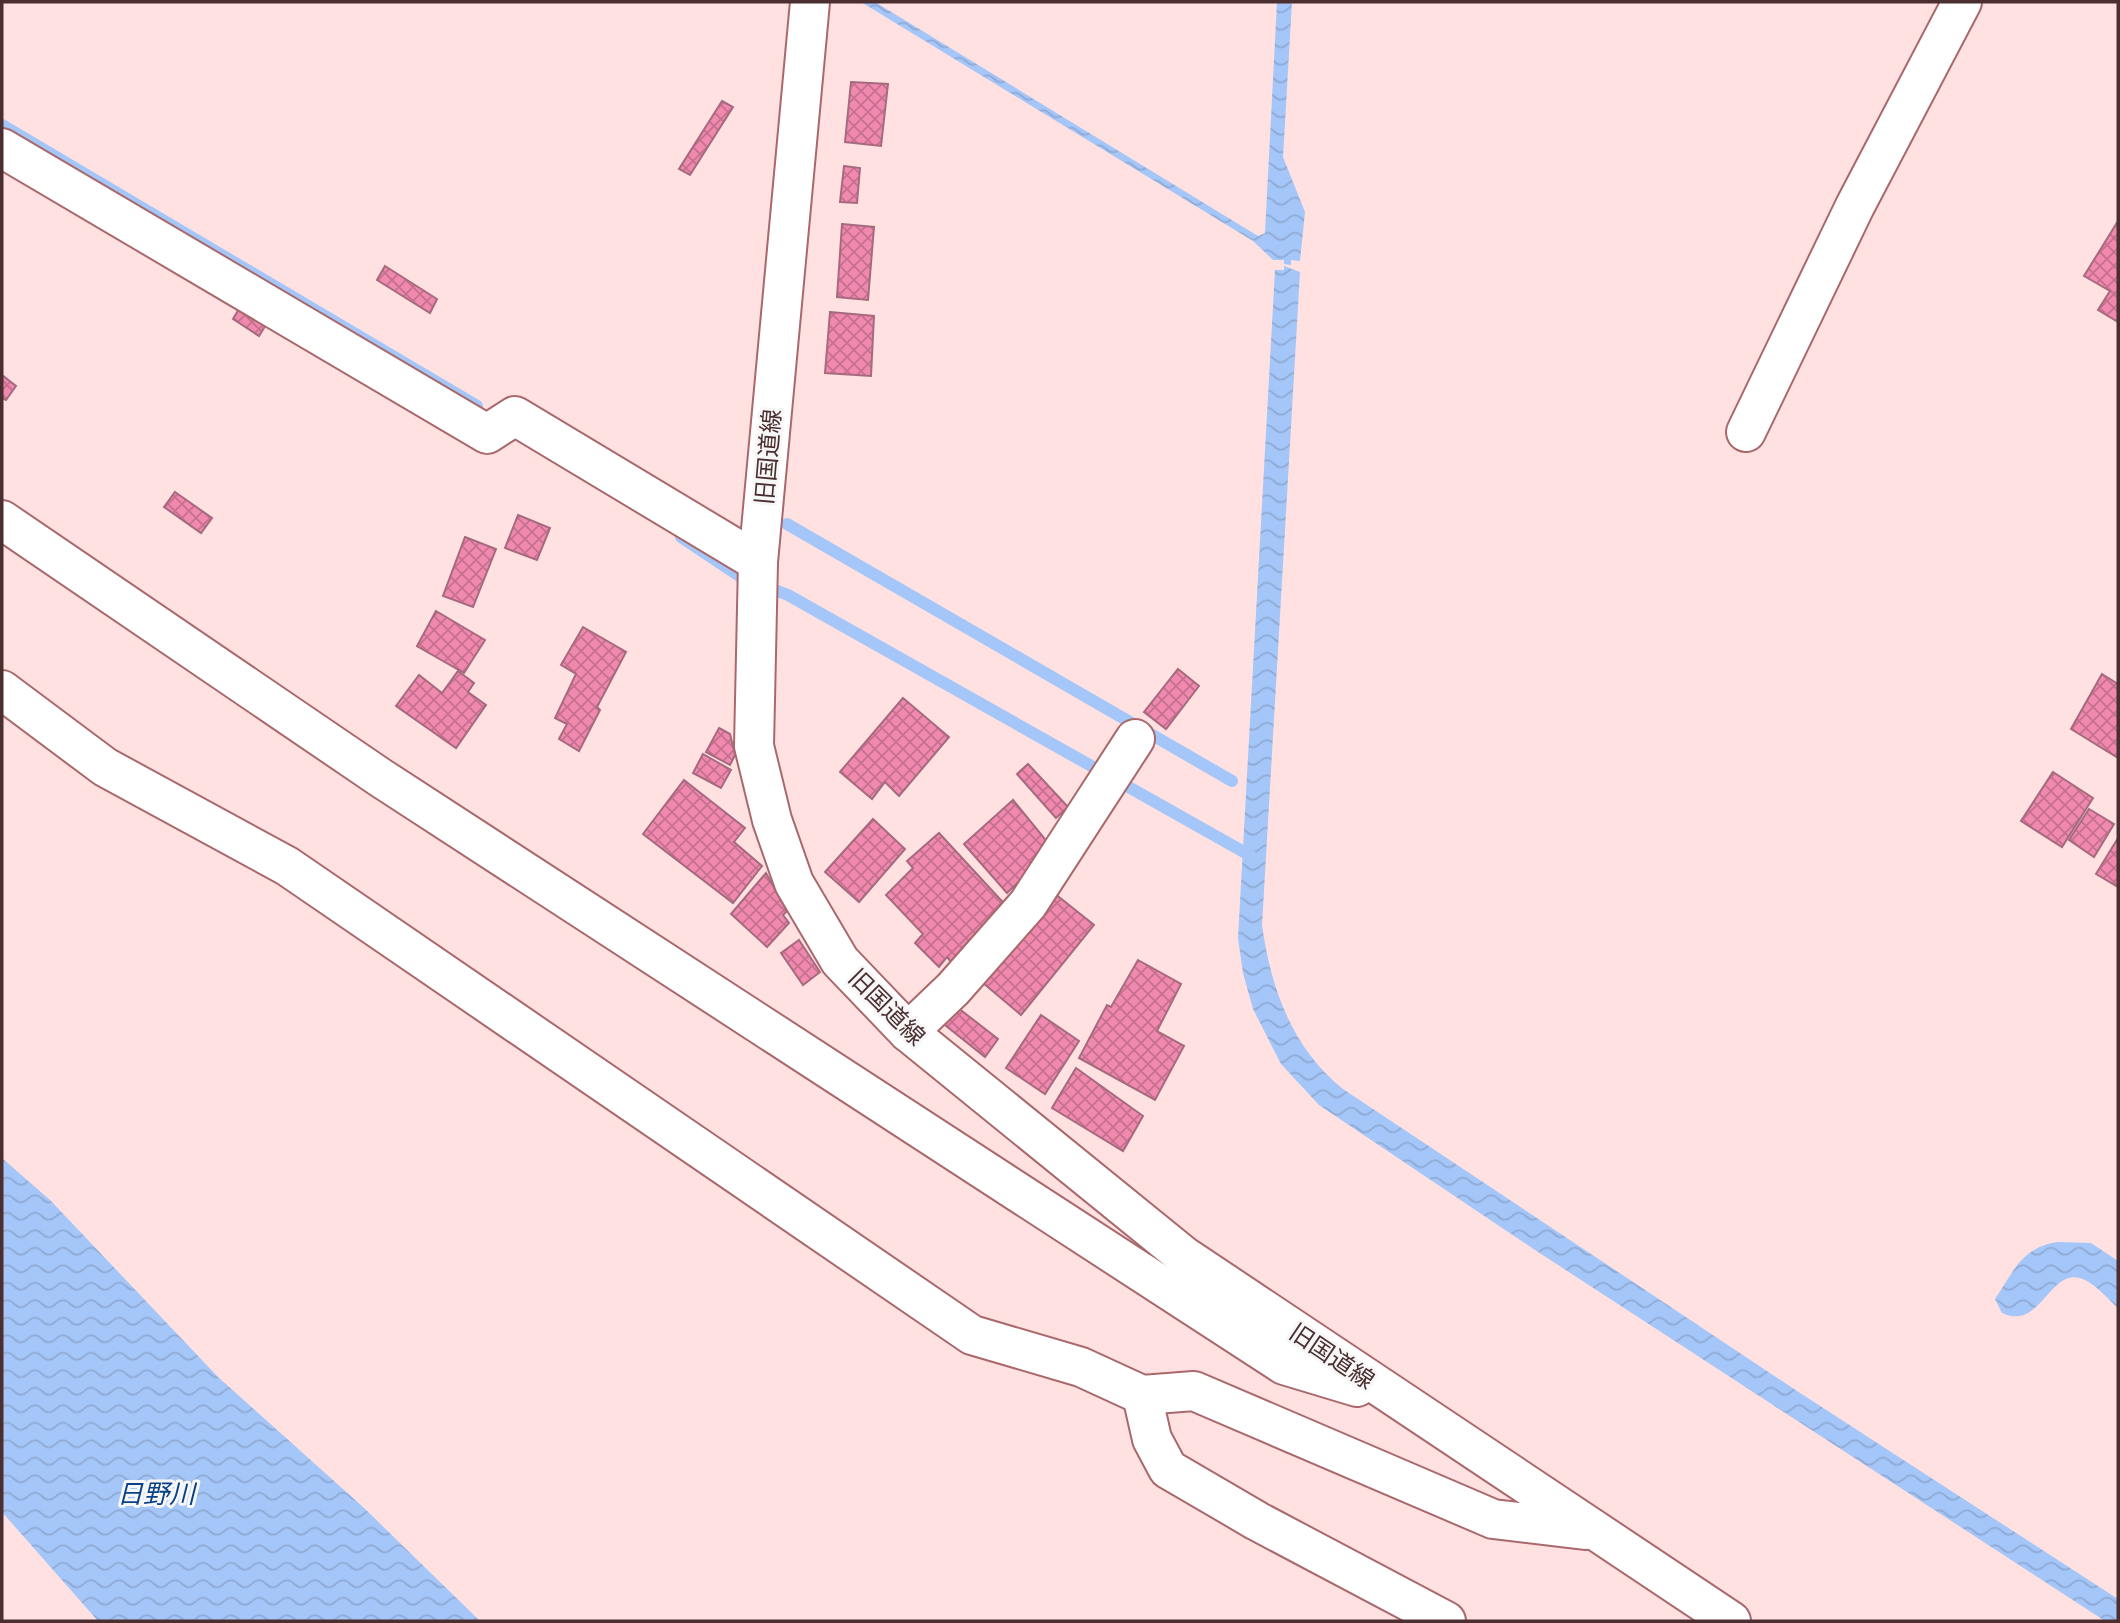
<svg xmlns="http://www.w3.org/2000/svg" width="2120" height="1623" viewBox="0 0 2120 1623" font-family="'PT Sans','Noto Sans JP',sans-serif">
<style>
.water{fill:url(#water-waves)}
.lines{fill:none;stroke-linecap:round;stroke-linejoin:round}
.stream{stroke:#a4c6f8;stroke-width:12}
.building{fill:url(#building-cross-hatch);stroke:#a66a7f;stroke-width:2}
.minor-casing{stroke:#a9696c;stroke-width:42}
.minor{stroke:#fff;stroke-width:38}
.labels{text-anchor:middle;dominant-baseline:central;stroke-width:6;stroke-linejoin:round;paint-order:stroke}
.street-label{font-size:24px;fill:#4b2f30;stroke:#f7f7f7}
.water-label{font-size:26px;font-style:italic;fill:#074187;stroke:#f7f7f7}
</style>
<defs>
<pattern id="water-waves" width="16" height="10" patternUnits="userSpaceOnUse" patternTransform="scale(1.75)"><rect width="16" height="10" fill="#a4c6f8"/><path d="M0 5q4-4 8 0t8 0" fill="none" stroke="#8faad5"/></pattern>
<pattern id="building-cross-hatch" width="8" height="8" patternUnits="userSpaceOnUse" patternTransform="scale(1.75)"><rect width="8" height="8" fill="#f189af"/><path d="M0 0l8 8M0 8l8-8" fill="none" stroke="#c5708f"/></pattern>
</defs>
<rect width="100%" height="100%" fill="#ffe1e1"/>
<g class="water">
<path d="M861 2H875L1258 236 1265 233 1277 2H1292L1283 157 1305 212 1300 261 1291 260V265L1284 264V260H1273L1253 241Z"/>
<path d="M1284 266 1300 272 1262 925C1271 989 1292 1048 1343 1089L1797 1391 2118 1599V1621H2105L1535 1250 1319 1105 1281 1064 1253 1009 1243 973 1238 938 1275 270H1284Z"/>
<path d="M2 1158 50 1200 218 1377 363 1507 480 1621H98L2 1512Z"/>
<path d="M2057 1242 2091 1243 2118 1261V1308C2108 1299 2096 1285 2085 1280 2050 1263 2042 1332 2002 1313L1995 1299C2014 1271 2021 1248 2057 1242Z"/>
</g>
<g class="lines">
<g class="stream">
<path d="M2 125 477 406"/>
<path d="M787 524 1232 781"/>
<path d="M681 537 741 577 788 595 1251 856"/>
</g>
</g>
<g class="building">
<path d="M851 82 888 84 881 146 845 142Z"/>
<path d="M722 101 733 107 690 175 679 169Z"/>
<path d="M844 166 860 168 857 203 840 202Z"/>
<path d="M2118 221V322L2098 310 2110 291 2084 276Z"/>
<path d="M842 224 874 227 868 300 837 297Z"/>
<path d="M385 266 437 299 430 313 377 280Z"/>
<path d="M243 302 270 318 259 336 233 319Z"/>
<path d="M830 312 874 316 871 376 825 373Z"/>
<path d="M2 375 16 386 6 400 2 398Z"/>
<path d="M175 492 212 518 201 533 164 507Z"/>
<path d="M518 515 550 528 537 560 505 548Z"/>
<path d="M465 537 496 549 473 607 443 596Z"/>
<path d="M436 611 485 640 464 673 417 646Z"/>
<path d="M583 627 626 652 597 707 600 710 579 751 559 739 567 724 555 718 576 674 561 665Z"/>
<path d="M1178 669 1199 686 1166 729 1144 712Z"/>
<path d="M458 671 474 683 468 692 486 705 456 748 396 706 419 675 442 693Z"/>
<path d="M2102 674 2118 684V758L2071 729Z"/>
<path d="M903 698 949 737 899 796 885 782 872 799 840 772Z"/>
<path d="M719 728 730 734 735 755 730 765 706 752Z"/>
<path d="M703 754 731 770 721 788 693 773Z"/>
<path d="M1028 764 1068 807 1056 818 1017 774Z"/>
<path d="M2053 772 2093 798 2062 847 2021 821Z"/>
<path d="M684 780 745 828 734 842 762 866 733 903 643 834Z"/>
<path d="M1013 800 1053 849 1007 893 964 844Z"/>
<path d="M2089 809 2114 824 2094 857 2069 840Z"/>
<path d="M873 819 905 849 859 902 825 872Z"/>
<path d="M939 833 1011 911 957 969 947 957 939 967 915 943 923 934 886 895 913 868 907 861Z"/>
<path d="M2118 838V887L2096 874Z"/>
<path d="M766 873 787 911 783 915 789 923 767 947 731 914Z"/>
<path d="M1054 893 1094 925 1021 1015 982 982Z"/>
<path d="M799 940 820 972 803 985 781 953Z"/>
<path d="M1138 960 1181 984 1157 1031 1184 1046 1155 1100 1079 1058 1107 1005 1111 1007Z"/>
<path d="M953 1004 998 1039 985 1057 940 1021Z"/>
<path d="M1041 1015 1079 1041 1045 1094 1006 1068Z"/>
<path d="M1076 1068 1143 1116 1123 1151 1052 1108Z"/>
</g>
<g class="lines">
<defs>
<g id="minor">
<path d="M810 2 758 562 754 746 772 820 794 883 840 961 908 1032 1184 1256 1731 1621"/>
<path d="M2 148 487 434 515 416 758 562"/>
<path d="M1746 432 1855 206 1962 2"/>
<path d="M2 520 381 778 1284 1365 1357 1387"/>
<path d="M2 690 105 767 287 866 972 1335 1081 1367 1142 1395 1194 1391 1493 1519 1585 1530"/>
<path d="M908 1032 953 989 1028 904 1135 739"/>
<path d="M1142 1395 1152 1439 1168 1469 1257 1521 1446 1621"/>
</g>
</defs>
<use href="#minor" class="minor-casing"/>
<use href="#minor" class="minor"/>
</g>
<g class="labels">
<g class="street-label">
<text transform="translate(768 457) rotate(-85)">旧国道線</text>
<text transform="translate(887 1007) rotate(45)">旧国道線</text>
<text transform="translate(1332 1356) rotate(34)">旧国道線</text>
</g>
<g class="water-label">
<text x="156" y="1493">日野川</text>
</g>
</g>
<rect width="2120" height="1623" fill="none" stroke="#4b2f30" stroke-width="7"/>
</svg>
